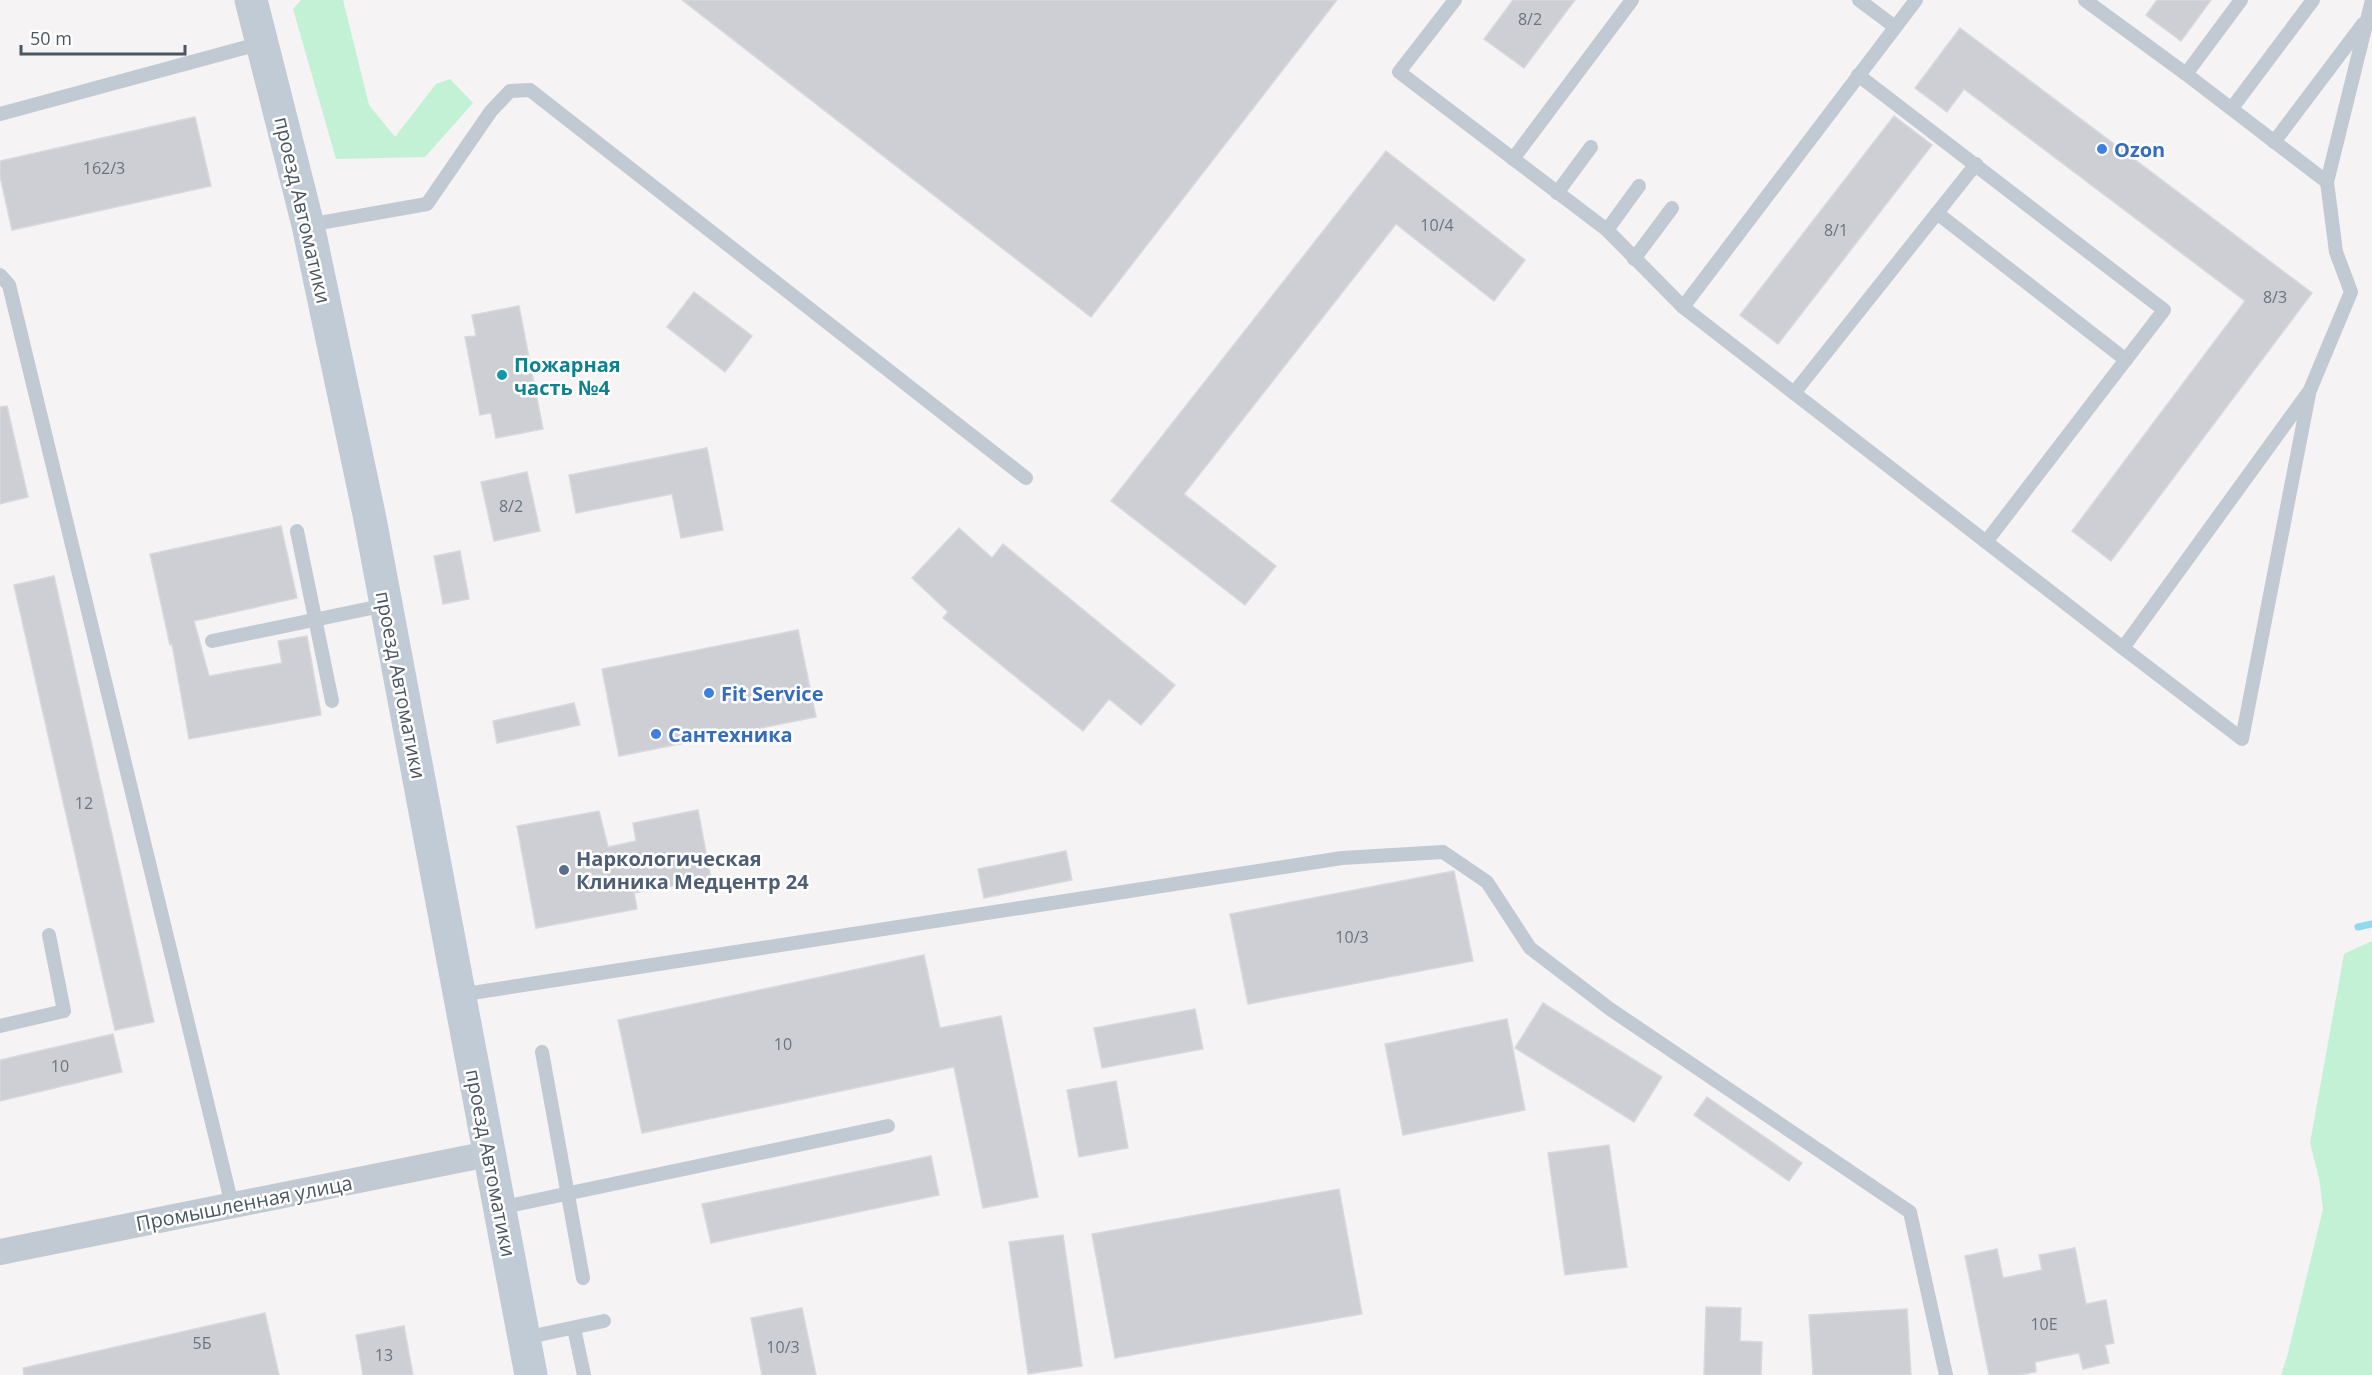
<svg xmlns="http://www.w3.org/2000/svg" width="2372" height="1375" viewBox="0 0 2372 1375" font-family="'Open Sans',sans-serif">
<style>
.green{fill:#c3f1d5}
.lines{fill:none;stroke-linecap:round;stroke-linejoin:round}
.stream{stroke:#90daee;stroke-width:7}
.building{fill:#cdcfd5;stroke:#d7d9de;stroke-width:1.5}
.service{stroke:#c1cad2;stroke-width:14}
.minor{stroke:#c1cad2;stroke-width:26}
.secondary{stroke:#c1cbd6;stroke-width:33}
.shop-dot{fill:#3f7fe0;stroke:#fff;stroke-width:2}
.culture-dot{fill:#0f9aa8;stroke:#fff;stroke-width:2}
.service-dot{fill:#5c6f8a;stroke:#fff;stroke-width:2}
.labels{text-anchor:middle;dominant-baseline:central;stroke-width:5;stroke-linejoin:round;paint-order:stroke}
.number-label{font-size:16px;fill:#6b747e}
.shop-label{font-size:20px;font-weight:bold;fill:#366cbe;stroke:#fff;text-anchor:start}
.street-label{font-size:20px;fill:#4a5661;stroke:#fff}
.culture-label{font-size:20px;font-weight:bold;fill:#0d838f;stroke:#fff;text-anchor:start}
.service-label{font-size:20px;font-weight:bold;fill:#4e5e75;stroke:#fff;text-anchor:start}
</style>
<rect width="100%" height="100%" fill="#f5f3f3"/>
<g class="green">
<path d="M301 0H343L369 105 395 137 436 84 450 79 473 103 425 157 336 159 293 9Z"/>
<path d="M2372 941V1375H2281L2288 1353 2323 1209 2319 1178 2310 1143 2344 954Z"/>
</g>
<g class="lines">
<path class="stream" d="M2358 927 2372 924"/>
</g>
<g class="building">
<path d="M682 0H1337L1091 317Z"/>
<path d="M1513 0H1575L1524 68 1484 39Z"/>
<path d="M2157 0H2211L2181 41 2146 15Z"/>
<path d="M1960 28 2312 293 2111 561 2072 531 2245 301 1964 89 1947 112 1915 88Z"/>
<path d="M1894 116 1932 145 1778 344 1740 315Z"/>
<path d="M195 117 211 186 12 230 0 176V161Z"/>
<path d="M1386 151 1525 260 1494 301 1396 224 1184 494 1276 566 1245 605 1111 501Z"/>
<path d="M694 292 752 336 725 372 667 327Z"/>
<path d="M519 306 543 429 496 438 491 413 480 415 465 337 476 336 472 315Z"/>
<path d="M7 406 28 497 0 504V407Z"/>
<path d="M707 448 723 530 681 538 672 494 576 513 569 475Z"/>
<path d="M527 472 540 531 494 541 481 482Z"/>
<path d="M281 526 297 598 194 621 209 676 282 663 278 641 307 636 321 715 189 739 172 644 170 645 150 554Z"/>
<path d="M959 528 992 558 1003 544 1175 685 1141 725 1109 699 1083 731 943 618 948 612 912 578Z"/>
<path d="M460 551 469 599 443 604 434 556Z"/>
<path d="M54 576 154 1022 115 1030 14 585Z"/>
<path d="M798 630 816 717 619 756 602 669Z"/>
<path d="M574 703 580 725 497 743 493 721Z"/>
<path d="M698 810 711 879 634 893 637 909 536 928 517 826 599 811 608 847 636 841 633 823Z"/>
<path d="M1066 851 1072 880 984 898 978 869Z"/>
<path d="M1454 871 1473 961 1248 1004 1230 914Z"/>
<path d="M924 955 940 1028 1001 1016 1038 1197 983 1208 954 1067 642 1133 618 1020Z"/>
<path d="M1543 1003 1662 1077 1634 1122 1515 1048Z"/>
<path d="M1195 1009 1203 1049 1102 1068 1094 1028Z"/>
<path d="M1507 1019 1525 1110 1403 1135 1385 1044Z"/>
<path d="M113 1034 122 1072 0 1101V1060Z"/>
<path d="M1116 1081 1128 1148 1079 1157 1067 1090Z"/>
<path d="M1707 1097 1802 1163 1789 1181 1694 1115Z"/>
<path d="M1609 1145 1627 1267 1565 1275 1548 1153Z"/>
<path d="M931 1156 939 1195 711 1243 702 1204Z"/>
<path d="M1339 1189 1362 1314 1115 1358 1092 1234Z"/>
<path d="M1063 1235 1082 1366 1028 1374 1009 1242Z"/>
<path d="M2075 1248 2086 1304 2106 1300 2114 1343 2105 1345 2109 1363 2083 1369 2079 1353 2035 1362 2036 1372 2019 1375H1989L1965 1256 1997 1249 2003 1278 2042 1270 2039 1255Z"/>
<path d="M1706 1307 1741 1308 1740 1341 1762 1342 1761 1375H1704Z"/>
<path d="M802 1308 816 1375H762L751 1318Z"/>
<path d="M1907 1309 1911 1375H1813L1809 1315Z"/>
<path d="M265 1313 279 1375H24L23 1368Z"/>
<path d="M404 1326 413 1375H363L356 1335Z"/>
</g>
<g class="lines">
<g class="service">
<path d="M1455 0 1399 72 1607 230 1683 307 2123 648 2310 390 2351 292 2336 252 2327 182"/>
<path d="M1859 0 1895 27"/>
<path d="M2085 0 2186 74 2241 0"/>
<path d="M2186 74 2327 182 2372 0"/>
<path d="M1858 75 2164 310 1986 542"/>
<path d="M2232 108 2313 0"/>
<path d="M0 114 262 43"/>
<path d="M2274 142 2363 24"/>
<path d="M1513 159 1632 0"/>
<path d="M1557 193 1591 147"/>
<path d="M1937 213 2126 360"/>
<path d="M308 225 427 204 491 111 510 91 530 90 1026 478"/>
<path d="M1607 230 1639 186"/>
<path d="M1634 259 1672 208"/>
<path d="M0 275 9 285 232 1205"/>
<path d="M1683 307 1916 0"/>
<path d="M1794 393 1976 164"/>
<path d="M297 531 332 701"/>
<path d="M212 641 386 605"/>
<path d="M2123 648 2242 739 2309 394"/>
<path d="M459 995 1342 858 1443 852 1487 882 1530 948 1610 1009 1910 1212 1946 1375"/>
<path d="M0 1026 64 1011 49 935"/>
<path d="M542 1052 583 1278"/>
<path d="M499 1208 888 1126"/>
<path d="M574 1328 584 1375"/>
<path d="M524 1338 604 1321"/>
</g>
<path class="minor" d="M0 1252 488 1154"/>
<path class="secondary" d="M251 0 308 225 370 519 531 1375"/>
</g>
<g class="shop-dot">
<circle cx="2102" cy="149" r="6"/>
<circle cx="709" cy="693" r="6"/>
<circle cx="656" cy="734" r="6"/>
</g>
<circle class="culture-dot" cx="502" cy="375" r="6"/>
<circle class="service-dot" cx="564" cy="870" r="6"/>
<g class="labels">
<g class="number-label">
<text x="1530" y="19">8/2</text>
<text x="104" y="168">162/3</text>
<text x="1437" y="225">10/4</text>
<text x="1836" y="230">8/1</text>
<text x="2275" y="297">8/3</text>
<text x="511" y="506">8/2</text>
<text x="84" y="803">12</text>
<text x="1352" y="937">10/3</text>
<text x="783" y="1044">10</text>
<text x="60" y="1066">10</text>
<text x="2044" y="1324">10Е</text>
<text x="202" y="1343">5Б</text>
<text x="783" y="1347">10/3</text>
<text x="384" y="1355">13</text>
</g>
<g class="shop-label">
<text x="2114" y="149">Ozon</text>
<text x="721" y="693">Fit Service</text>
<text x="668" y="734">Сантехника</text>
</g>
<g class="street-label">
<text transform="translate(303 210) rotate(77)">проезд Автоматики</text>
<text transform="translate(401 685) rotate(79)">проезд Автоматики</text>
<text transform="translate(491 1163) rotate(79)">проезд Автоматики</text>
<text transform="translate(244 1203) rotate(-11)">Промышленная улица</text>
</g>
<g class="culture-label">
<text x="514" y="364">Пожарная<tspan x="514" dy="23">часть №4</tspan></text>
</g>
<g class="service-label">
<text x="576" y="858">Наркологическая<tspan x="576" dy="23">Клиника Медцентр 24</tspan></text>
</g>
</g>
<path d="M21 45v9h164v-9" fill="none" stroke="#4a5661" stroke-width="3"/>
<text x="30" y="45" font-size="18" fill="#4a5661" stroke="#ffffff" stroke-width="4.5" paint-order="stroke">50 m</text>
</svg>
